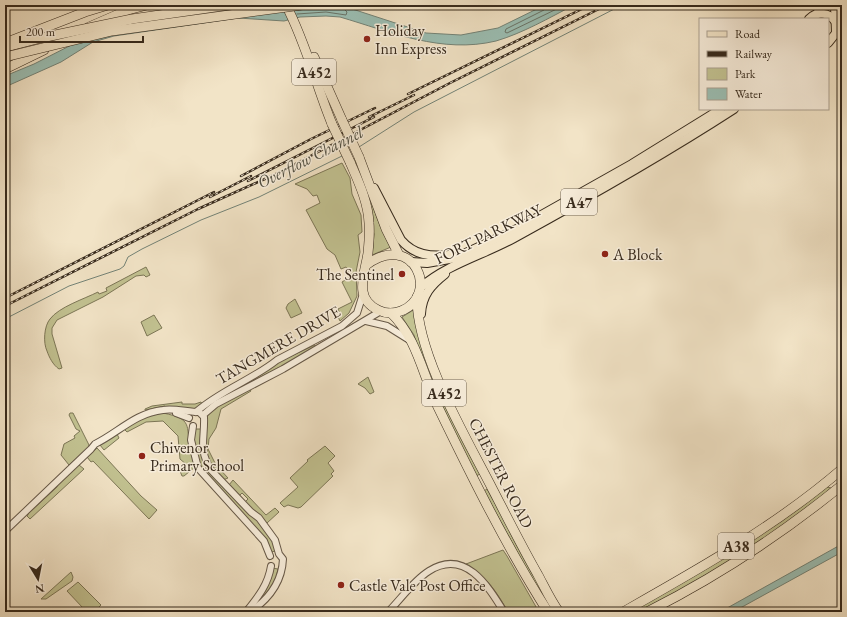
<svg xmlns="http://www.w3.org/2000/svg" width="847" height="617" viewBox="0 0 847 617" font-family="'EB Garamond',serif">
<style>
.green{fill:#c2c291;stroke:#7c7656}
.water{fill:#9bbfb4;stroke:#738377}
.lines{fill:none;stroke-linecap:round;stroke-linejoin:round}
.shore{stroke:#697468;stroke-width:1}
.stream{stroke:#738377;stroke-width:1}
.minor-casing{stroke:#665847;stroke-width:8}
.major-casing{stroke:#372a1c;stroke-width:10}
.highway-casing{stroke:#372a1c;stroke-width:10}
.minor{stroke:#f7eddb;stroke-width:6}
.major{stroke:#f2e4c7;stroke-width:8}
.highway{stroke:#f2e4c7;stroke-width:9}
.rail-casing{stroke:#372a1c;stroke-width:2.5}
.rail{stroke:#f7eddb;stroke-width:1;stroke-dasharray:3;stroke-linecap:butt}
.highway-bridge-casing{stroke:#372a1c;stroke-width:10;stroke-linecap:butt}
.highway-bridge{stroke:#f2e4c7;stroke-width:9}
.poi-dot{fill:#8f2418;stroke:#f7eddb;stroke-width:1.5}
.labels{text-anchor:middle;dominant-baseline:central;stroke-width:3;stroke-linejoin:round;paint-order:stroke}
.shield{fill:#f7eddb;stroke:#716455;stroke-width:1}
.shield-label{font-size:15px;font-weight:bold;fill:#372a1c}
.poi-label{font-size:16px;fill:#372a1c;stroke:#f7eddb;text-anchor:start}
.street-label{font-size:16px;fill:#372a1c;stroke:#f7eddb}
.water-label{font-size:17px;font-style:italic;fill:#504f42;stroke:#f7eddb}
</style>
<rect width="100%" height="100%" fill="#f2e4c7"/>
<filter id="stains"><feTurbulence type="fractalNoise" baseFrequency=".005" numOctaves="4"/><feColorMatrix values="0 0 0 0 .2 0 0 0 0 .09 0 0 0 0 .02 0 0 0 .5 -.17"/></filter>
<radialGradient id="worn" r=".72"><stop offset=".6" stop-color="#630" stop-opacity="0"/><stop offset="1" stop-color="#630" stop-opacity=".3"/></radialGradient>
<g class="green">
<path d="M356 160 378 220 391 247 372 255 374 234 352 161Z"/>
<path d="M342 163 350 178 352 194 361 215 362 232 358 235 360 252 356 272 357 296 349 313 340 321 338 317 340 314 338 309 352 302 342 282 352 276 346 267 341 269 335 255 327 249 306 210 320 203 317 195 313 196 307 189 295 184Z"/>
<path d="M146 267 150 275 146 277 144 275 136 276 103 297 57 320 52 328V334L62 368 59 369C53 365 49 357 47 351 43 343 44 326 50 319 59 307 84 299 98 292L99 294 107 291 106 288Z"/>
<path d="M295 299 302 313 291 318 286 308 288 304Z"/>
<path d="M415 309 418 325 480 474 474 477 425 371 414 335 402 317Z"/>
<path d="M154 315 162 328 147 336 141 322Z"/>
<path d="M315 345 316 347 280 369 278 368 225 395 204 412 201 410 280 361Z"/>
<path d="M368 377 374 392 370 394 365 388 358 384Z"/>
<path d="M249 388 251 391 221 409 216 428 209 439 208 449 216 465 228 478 223 480C217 474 209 467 206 458 202 446 203 416 213 407 224 399 238 394 249 388Z"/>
<path d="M182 402V404H195L201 402 202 404 195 410 165 407V406L145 410V409L152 406Z"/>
<path d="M70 413H73L89 445 88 449 69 465 61 455 64 444 75 438 74 436 80 431 76 429 69 415Z"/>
<path d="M163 413C193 419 186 425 190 449 191 456 194 461 195 467L184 476H182L180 471 187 465 180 459 178 436 163 421 146 422 127 432 124 429C133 419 150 415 163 413Z"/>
<path d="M194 429H201L200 444 203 460 254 517 272 539 276 551 270 552 206 476C198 463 191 446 194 429Z"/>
<path d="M117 434 119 438 104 450 100 445Z"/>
<path d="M325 446 335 456 328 463 334 471 331 474 333 476 301 507 298 508 288 505 284 507 280 503 298 487 290 478 308 461 307 460Z"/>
<path d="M97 448 141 496 157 510 149 519 93 461 91 462 87 457Z"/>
<path d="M79 465 84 469 30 519 27 516 30 511 32 510 57 487 58 483Z"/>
<path d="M233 480 266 515 275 508 279 512 267 523 264 522 245 502 248 499 242 493 239 496 229 485Z"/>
<path d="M827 487 831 488C778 536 713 571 651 608L642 612H627Z"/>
<path d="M487 489 555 612H550L484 491Z"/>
<path d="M503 550 507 556 539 612H508C497 592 486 576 466 564Z"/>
<path d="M272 568 278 569 275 583 259 602Z"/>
<path d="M71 572 73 577 72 581 46 599H41Z"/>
<path d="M78 582 101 605 94 612H79L83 608 67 591Z"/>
</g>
<g class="water">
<path d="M262 5H340L426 33 461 35 498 28 545 5H574C549 18 523 33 496 41 442 54 391 32 340 17L326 16 300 17 284 21 238 18 114 36 93 42 61 62 5 87V76L34 64 95 33 121 26 159 20Z"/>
<path d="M842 544V552L733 612H720Z"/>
</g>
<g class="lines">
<g class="shore">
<path d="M546 5 544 10 506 29 505 32 507 33 565 5"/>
<path d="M297 14 326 12 346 15 347 12 344 9 343 5"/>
</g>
<g class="stream">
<path d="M359 147 414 112 622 5"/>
<path d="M5 319 69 286 120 269 124 266 128 257 142 249 201 220 259 197 342 156"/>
</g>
<defs>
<g id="minor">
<path d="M366 321 387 326 411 341"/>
<path d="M196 412C221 390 252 380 277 360L342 326 357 313 363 294"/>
<path d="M176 413 189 418"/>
<path d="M203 415 216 404 283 369 381 311"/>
<path d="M193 426 191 440 198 468 264 541 270 556"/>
<path d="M5 531 91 449 95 444C118 433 135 413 163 410 174 408 188 412 199 412L204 417C205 439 198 449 211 470L251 512 259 518 275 540 279 554 283 559C282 583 269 599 250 612"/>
<path d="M246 612C258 597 268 585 271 566"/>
<path d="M388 612C401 599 413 581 429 571 465 548 488 586 504 612"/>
</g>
<g id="major">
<path d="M817 14 822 5"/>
<path d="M809 19C817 11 828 12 835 21"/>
<path d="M828 43 836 33 835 5"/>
<path d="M374 188 401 240C414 255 430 257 449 255"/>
<path d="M411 262 427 263 455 258 513 231 632 164 721 109"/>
<path d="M421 287C448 264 483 255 514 238 589 197 663 155 734 109"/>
<path d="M421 314C422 295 431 285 445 274"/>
</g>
<g id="highway">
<path d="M286 5C306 43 316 85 332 124"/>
<path d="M89 27 128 10 147 5"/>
<path d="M5 43 85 12 108 5"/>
<path d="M10 46 41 38"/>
<path d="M314 57 342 120"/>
<path d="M5 69 44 50"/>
<path d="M359 157 386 229 399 255"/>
<path d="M350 162C358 181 368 201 369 223 370 233 369 243 368 253 365 274 353 298 378 310 386 314 393 314 401 311 441 295 414 230 366 265"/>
<path d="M417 297C416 354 467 439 493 490 508 519 522 547 538 575 545 588 551 601 559 612"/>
<path d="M391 313C417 338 423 376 438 407 472 477 506 546 548 612"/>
<path d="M623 612C699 569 776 526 842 469"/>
<path d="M647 612C716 577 782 534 842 485"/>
</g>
</defs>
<use href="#minor" class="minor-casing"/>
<use href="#major" class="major-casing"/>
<use href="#highway" class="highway-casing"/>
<use href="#minor" class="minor"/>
<use href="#major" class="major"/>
<use href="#highway" class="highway"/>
<defs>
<g id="rail">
<path d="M408 94 590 5"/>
<path d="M369 117 414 95"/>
<path d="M241 176 311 139 375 108"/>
<path d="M248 181 374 117"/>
<path d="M210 197 251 176"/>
<path d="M5 298 214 192"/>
<path d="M5 306 198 209 276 174 450 83 607 5"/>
</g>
</defs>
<use href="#rail" class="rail-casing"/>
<use href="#rail" class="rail"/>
<defs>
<g id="highway-bridge">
<path d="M41 38 132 19 229 5"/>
<path d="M5 57 112 31 302 5"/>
<path d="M342 120 359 157"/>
<path d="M332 124 350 162"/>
</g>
</defs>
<use href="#highway-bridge" class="highway-bridge-casing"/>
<use href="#highway-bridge" class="highway-bridge"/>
</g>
<g class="poi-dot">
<circle cx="367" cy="39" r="4"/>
<circle cx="605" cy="254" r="4"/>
<circle cx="402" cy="274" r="4"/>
<circle cx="142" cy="456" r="4"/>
<circle cx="341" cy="585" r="4"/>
</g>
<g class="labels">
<g class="shield">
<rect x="292" y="59" width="44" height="26" rx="3"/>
<rect x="561" y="189" width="36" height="26" rx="3"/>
<rect x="422" y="380" width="44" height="26" rx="3"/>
<rect x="718" y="533" width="36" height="26" rx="3"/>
</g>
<g class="shield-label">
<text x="314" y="72">A452</text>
<text x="579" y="202">A47</text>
<text x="444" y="393">A452</text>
<text x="736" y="546">A38</text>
</g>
<g class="poi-label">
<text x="375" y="30">Holiday<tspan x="375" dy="18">Inn Express</tspan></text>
<text x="613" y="254">A Block</text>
<text x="394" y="274" text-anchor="end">The Sentinel</text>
<text x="150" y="447">Chivenor<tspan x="150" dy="18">Primary School</tspan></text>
<text x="349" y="585">Castle Vale Post Office</text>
</g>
<g class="street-label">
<text transform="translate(488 234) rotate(-26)">FORT PARKWAY</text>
<text transform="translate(278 345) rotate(-30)">TANGMERE DRIVE</text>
<text transform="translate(501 473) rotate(63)">CHESTER ROAD</text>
</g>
<g class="water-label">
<text transform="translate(310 157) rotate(-27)">Overflow Channel</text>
</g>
</g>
<rect width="847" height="617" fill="none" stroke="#f2e4c7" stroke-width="20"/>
<rect x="6" y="6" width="835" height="605" fill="none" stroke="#372a1c" stroke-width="2"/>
<rect x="10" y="10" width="827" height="597" fill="none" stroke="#372a1c"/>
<rect x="699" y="18" width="130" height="92" fill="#f7eddb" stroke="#aa9f8f"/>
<rect x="707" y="31" width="20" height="6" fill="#f2e4c7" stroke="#aa9f8f"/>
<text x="735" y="38" font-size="12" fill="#372a1c">Road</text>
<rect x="707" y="51" width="20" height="6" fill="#372a1c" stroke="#aa9f8f"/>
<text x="735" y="58" font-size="12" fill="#372a1c">Railway</text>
<rect x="707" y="68" width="20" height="12" fill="#c2c291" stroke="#aa9f8f"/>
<text x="735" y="78" font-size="12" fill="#372a1c">Park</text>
<rect x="707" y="88" width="20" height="12" fill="#9bbfb4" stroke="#aa9f8f"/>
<text x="735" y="98" font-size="12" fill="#372a1c">Water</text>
<g transform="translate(38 579) rotate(170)" stroke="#f7eddb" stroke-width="3" paint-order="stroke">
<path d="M0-3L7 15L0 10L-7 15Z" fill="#372a1c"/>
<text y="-6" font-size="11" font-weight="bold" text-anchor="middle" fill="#372a1c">N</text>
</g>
<path d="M20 36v6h123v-6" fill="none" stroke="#372a1c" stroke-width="2"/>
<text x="26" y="36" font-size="12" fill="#372a1c" stroke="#f7eddb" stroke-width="3" paint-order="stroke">200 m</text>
<rect width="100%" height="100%" filter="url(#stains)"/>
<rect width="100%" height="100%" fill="url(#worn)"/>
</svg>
